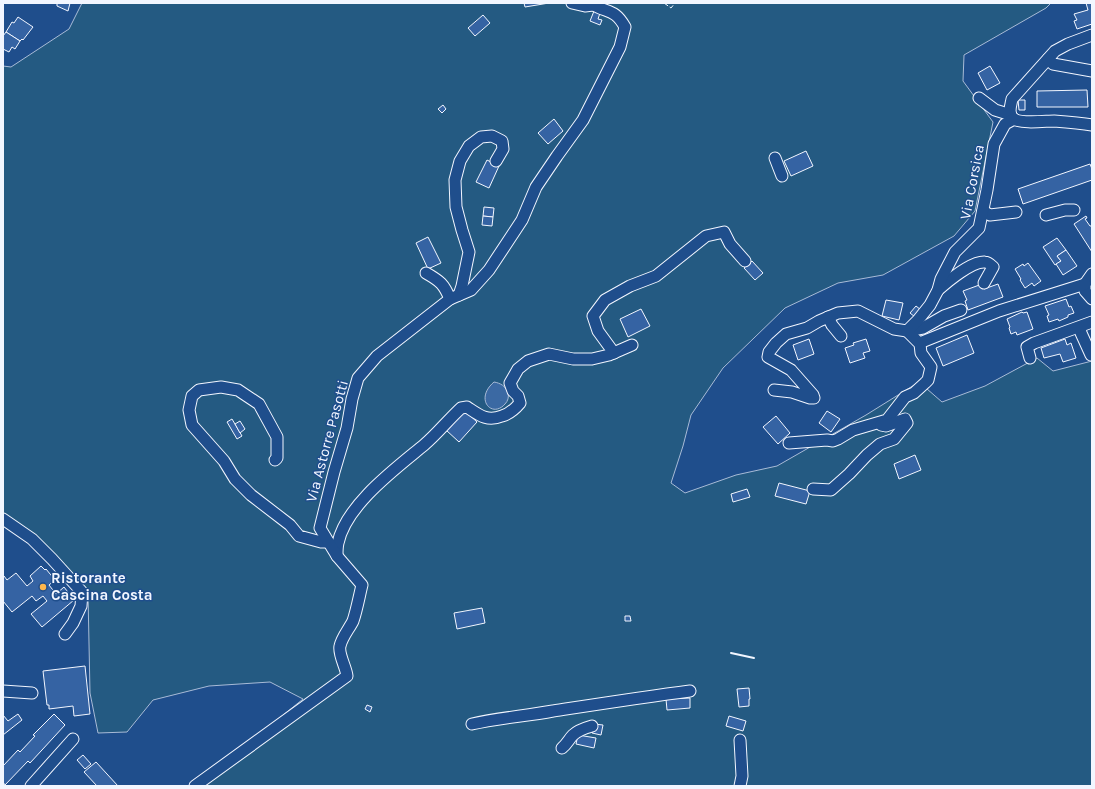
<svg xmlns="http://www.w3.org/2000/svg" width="1095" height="789" viewBox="0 0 1095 789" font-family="Karla,sans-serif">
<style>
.green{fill:#245a82;stroke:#a8bbd7}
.water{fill:#3b69a3;stroke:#a8bbd7}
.building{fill:#3563a3;stroke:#f2f6ff}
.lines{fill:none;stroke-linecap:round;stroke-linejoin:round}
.minor-casing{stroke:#f2f6ff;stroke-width:13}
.minor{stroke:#1f4e8c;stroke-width:11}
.fence{stroke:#f2f6ff;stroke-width:1;stroke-dasharray:5 2;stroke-linecap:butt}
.wall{stroke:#f2f6ff;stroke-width:2}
.poi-dot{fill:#ffb74d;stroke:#1f4e8c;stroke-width:1.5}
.labels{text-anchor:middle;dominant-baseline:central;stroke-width:3;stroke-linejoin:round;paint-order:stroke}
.street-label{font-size:15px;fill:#f2f6ff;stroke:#1f4e8c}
.poi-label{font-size:15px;font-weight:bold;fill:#f2f6ff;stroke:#1f4e8c;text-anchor:start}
</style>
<rect width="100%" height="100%" fill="#1f4e8c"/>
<path class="green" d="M82 3H1051L1046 8 964 55 963 81 993 122 975 211 954 236 883 275 838 283 785 308 723 368 691 415 683 446 671 483 685 493 736 475 777 466 866 415 919 382 942 402 985 386 1037 358 1053 371 1092 361V786H188L229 759 303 699 270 682 209 686 153 700 127 732 98 733 90 693 88 594 41 540 3 516V66L11 67 69 29Z"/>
<path class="water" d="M494 382C500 383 506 386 508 393 509 397 508 401 505 404 492 419 474 399 494 382Z"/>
<g class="building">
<path d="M57 3H70L68 11 57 6Z"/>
<path d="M524 3H549L525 7Z"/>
<path d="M1086 3H1092V24L1077 29 1074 21 1077 20 1074 14 1088 10Z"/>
<path d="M594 11 600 13 598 19 602 20 600 25 590 21Z"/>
<path d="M483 15 490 23 475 36 468 28Z"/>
<path d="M18 17 33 27 23 40 22 39 20 41 6 32 12 22 14 23Z"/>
<path d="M6 32 20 41 15 49 12 47 9 52 3 49V36Z"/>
<path d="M990 66 1000 83 987 90 978 73Z"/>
<path d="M1087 90 1088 107H1037V91Z"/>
<path d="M1018 100H1025V110H1019Z"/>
<path d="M443 105 446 109 442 113 438 109Z"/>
<path d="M554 119 563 131 548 144 538 133Z"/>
<path d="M806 151 813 166 791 176 784 161Z"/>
<path d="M487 160 499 166 489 188 476 182Z"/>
<path d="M1090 164 1092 169V180L1023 204 1018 189Z"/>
<path d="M484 207 494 208 493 217 483 216Z"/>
<path d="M483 216 493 217 492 226 482 225Z"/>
<path d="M1086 216 1087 218 1085 219 1090 226H1092V252L1074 224Z"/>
<path d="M428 237 441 263 428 269 416 243Z"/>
<path d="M1057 238 1066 250 1057 256 1061 261 1055 265 1043 247Z"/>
<path d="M1066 250 1077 266 1063 275 1056 264 1061 261 1057 256Z"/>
<path d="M752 261 763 273 755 280 744 268Z"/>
<path d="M1028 263 1041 281 1034 286 1032 283 1025 288 1020 280 1021 279 1015 269 1023 264 1024 266Z"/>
<path d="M982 284 984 289 998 284 1003 297 968 310 965 301 967 300 963 291Z"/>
<path d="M1066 299 1069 307 1071 306 1074 313 1068 315V317L1059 321 1058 319 1049 322 1047 316 1049 315 1045 306Z"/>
<path d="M886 300 903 303 899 320 882 316Z"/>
<path d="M916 306 921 310 915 317 910 313Z"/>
<path d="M641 309 650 326 628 337 620 319Z"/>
<path d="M1022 312 1023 313 1027 312 1033 329 1017 335 1016 332 1011 334 1009 328 1010 327 1007 319Z"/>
<path d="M967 335 974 353 943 366 936 348Z"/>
<path d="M809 339 814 354 798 360 793 345Z"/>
<path d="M866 339 870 351 863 353 865 358 850 363 845 348 854 345 853 343Z"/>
<path d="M1065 339 1067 345 1071 343 1076 358 1063 362 1060 354 1044 358 1041 348Z"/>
<path d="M464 410 477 422 459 442 446 430Z"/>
<path d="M827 411 840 419 831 432 819 423Z"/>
<path d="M776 416 790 433 778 444 763 427Z"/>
<path d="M232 419 242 436 237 439 227 422Z"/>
<path d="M240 421 245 429 240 433 235 424Z"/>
<path d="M915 455 921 470 899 479 894 464Z"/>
<path d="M779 483 810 491 806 504 775 496Z"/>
<path d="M747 489 750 497 733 502 731 494Z"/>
<path d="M41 566 45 570 46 569 55 580 49 585 56 594 64 587 74 600 42 627 31 614 47 601 43 596 36 601 32 596 12 612 3 601V577L4 576 7 580 16 573 27 586 33 581 30 576Z"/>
<path d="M482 608 485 623 457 629 454 613Z"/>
<path d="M625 616H630L631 621H625Z"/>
<path d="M85 666 90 714 74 716 73 706 49 709V705H47L43 671Z"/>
<path d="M749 688 750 699H749V706L739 707 737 689Z"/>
<path d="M690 698V708L667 710 666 699Z"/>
<path d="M367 705 372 707 370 712 365 709Z"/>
<path d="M18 714 22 720 3 735V715L8 721Z"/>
<path d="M54 714 65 725 30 763 28 761 5 785 3 782V766L18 750 20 752 35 736 33 735Z"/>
<path d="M729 716 746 721 743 731 726 726Z"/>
<path d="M594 724 603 725 601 735 592 733Z"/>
<path d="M578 735 596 738 594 748 576 744Z"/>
<path d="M83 755 91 764 85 769 77 760Z"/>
<path d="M96 762 118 786H97L84 772Z"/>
</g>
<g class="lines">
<defs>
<g id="minor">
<path d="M572 3 585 6 593 5"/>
<path d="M1092 35 1068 44 1055 51 1012 99C1011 105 1007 115 1014 119 1021 124 1046 121 1054 121 1067 122 1080 123 1092 125"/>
<path d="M1048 59 1053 64 1092 71"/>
<path d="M979 98 995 110 1011 115"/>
<path d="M775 158 782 176"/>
<path d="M983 211 990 215 1016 212"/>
<path d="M1046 215 1065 210H1074"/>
<path d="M426 273C440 281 444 284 450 299"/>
<path d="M1092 274 1085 284V291L1092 299"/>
<path d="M938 290C948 281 972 261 985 262 988 262 991 265 993 267L984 283"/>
<path d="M459 295 462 286 469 252 462 230 456 207 455 180 460 161 469 146 481 137 492 136 502 141 503 149 496 161"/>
<path d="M828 317 832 325 841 336"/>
<path d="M1080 327 1081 333 1091 355"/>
<path d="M907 331 923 328 944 316 961 310"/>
<path d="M922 342 999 311 1085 284"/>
<path d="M614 353 598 331 593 316 605 300 630 286 656 276 706 236 724 232 730 244 745 261"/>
<path d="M1030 358 1027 347 1034 343 1092 322"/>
<path d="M774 390 792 392 810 398H814L813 395 791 370 768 357 769 352 776 343 786 334 807 328 819 321 838 313 858 311 894 329 907 331 918 320 930 305 938 290 941 279 955 252 979 228 987 190 994 144 1005 124 1014 119"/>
<path d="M789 443 827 440 833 441 838 439 853 430 887 420 905 397 914 393 925 383 928 380 931 367 921 353 920 344 907 331"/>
<path d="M275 460 277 458V437L259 404 238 390 221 387 199 390 192 396 189 410 192 425 224 461 235 479 251 495 290 525 299 536 321 542H328"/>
<path d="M813 489 831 490 849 474 867 455 880 444 894 439 907 423 905 419 886 426 881 425"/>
<path d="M3 519 32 539 52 559 82 592 81 606 73 623 65 634"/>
<path d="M337 556C337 552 337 547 338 543 346 505 395 469 424 445 437 434 448 420 461 408L467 407C479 415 487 422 502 416 509 414 515 409 520 403L518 396 513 391 510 383 518 369 528 361 549 354 573 359H592L609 355 632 345"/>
<path d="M3 691 32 693"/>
<path d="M472 724C498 718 526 716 553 711 599 704 644 697 690 691"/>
<path d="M562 748C567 744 569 739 573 735 578 730 585 728 592 726"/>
<path d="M31 786 73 739"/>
<path d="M195 786 347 676C346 667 338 654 340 646 342 637 349 629 353 621 357 609 359 597 362 585L337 556 320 528 334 472 347 428 352 399 358 378 377 356 450 299 471 290 489 270 522 220 536 187 557 156 583 120 620 47 625 27C614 7 606 14 591 3"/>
<path d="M740 786 742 776 740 740"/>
</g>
</defs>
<use href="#minor" class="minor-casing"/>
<use href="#minor" class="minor"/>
<path class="fence" d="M664 3 671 8 675 3"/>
<path class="wall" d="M731 653 754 658"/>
</g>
<circle class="poi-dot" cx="43" cy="587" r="4"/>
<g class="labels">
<g class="street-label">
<text transform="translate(972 182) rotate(-79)">Via Corsica</text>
<text transform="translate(327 441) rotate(-75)">Via Astorre Pasotti</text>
</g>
<g class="poi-label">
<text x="51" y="578">Ristorante<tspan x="51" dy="17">Cascina Costa</tspan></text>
</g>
</g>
<rect width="1095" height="789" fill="none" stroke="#f2f6ff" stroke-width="8"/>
</svg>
